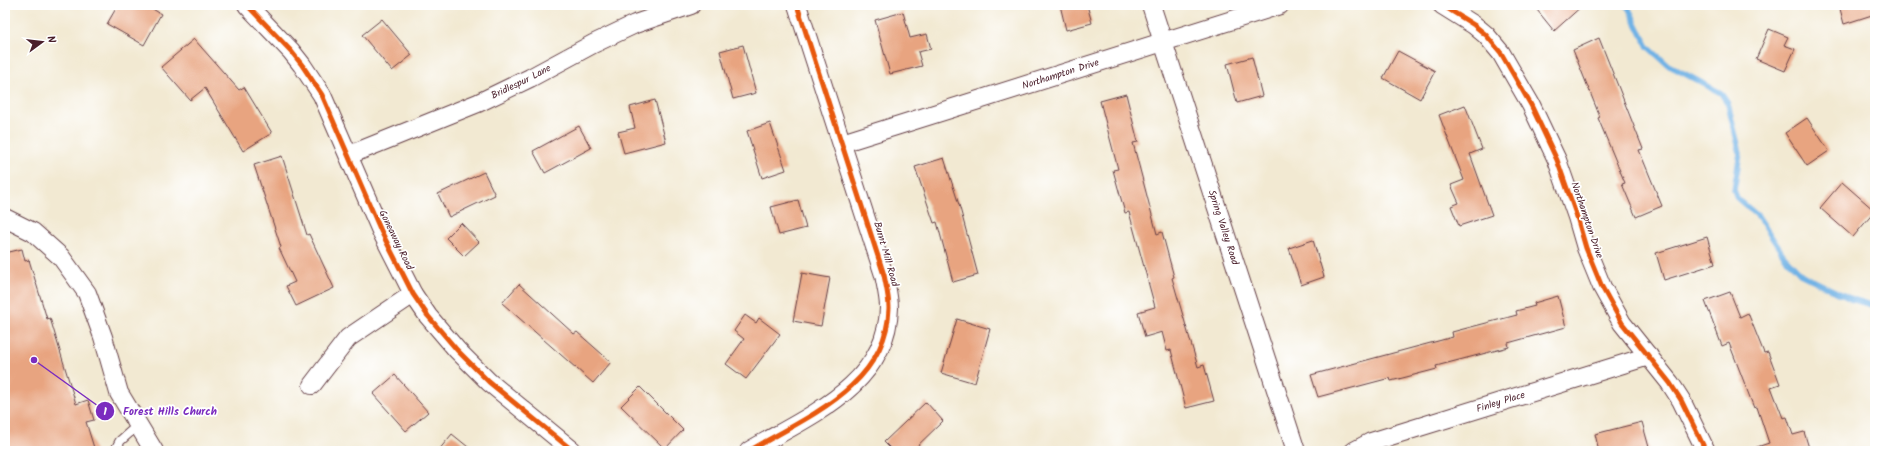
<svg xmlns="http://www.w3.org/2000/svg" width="1880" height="456" viewBox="0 0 1880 456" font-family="Kalam,sans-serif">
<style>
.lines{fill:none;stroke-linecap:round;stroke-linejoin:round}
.stream{stroke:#71b2e5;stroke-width:5.5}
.building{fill:#e8a480}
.lane-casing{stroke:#633d44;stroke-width:11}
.street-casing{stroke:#633d44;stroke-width:20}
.lane{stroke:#fff;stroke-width:9}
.street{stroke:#fff;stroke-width:18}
.cycleway-casing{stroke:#fff;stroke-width:8}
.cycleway{stroke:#e8590c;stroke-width:5}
.labels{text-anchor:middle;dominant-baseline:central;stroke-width:3.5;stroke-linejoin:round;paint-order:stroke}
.street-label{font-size:10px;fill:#4a1f2b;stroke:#fff}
.leader{fill:none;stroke:#7b2cbf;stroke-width:1.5}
.callout-dot{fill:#7b2cbf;stroke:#fff;stroke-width:1.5}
.mark-label{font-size:12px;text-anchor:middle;font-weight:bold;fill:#fff}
.callout-label{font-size:11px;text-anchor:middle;font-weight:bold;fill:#7b2cbf;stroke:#fff;stroke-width:3.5;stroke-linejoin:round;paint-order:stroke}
</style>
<rect width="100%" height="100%" fill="#fff"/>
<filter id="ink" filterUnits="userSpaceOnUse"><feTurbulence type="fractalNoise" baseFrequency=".025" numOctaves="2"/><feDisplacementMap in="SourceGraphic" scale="8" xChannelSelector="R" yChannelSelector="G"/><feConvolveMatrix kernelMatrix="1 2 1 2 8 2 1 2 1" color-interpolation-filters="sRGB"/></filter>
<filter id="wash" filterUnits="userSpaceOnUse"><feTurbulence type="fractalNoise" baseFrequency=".012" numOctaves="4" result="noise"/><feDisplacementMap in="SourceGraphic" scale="16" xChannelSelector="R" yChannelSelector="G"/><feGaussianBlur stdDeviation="0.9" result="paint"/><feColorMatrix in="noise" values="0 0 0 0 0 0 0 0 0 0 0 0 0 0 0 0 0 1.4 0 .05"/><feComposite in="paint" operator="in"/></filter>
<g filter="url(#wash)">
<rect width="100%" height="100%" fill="#f2e9d2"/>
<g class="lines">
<path class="stream" d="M1627 5 1648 47 1668 65 1721 93 1728 104 1740 153 1734 190 1737 198 1758 216 1784 256 1802 275 1851 299 1875 306"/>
</g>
<g id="blocks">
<g class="building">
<path d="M118 5H146L161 14 144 45 107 24Z"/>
<path d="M1060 5H1087L1092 23 1066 30Z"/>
<path d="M1533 5H1583L1554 31Z"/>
<path d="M1839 5H1875V14L1844 24Z"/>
<path d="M903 12 910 38 927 34 931 49 918 52 922 66 890 74 875 20Z"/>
<path d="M382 19 412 55 392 71 362 35Z"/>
<path d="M1769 29 1788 37 1784 45 1795 49 1785 71 1756 59Z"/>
<path d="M1599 38 1643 149 1639 150 1662 206 1636 217 1622 184 1625 183 1598 118 1600 117 1573 50Z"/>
<path d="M194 39 239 90 244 87 272 133 243 151 205 88 190 100 161 67Z"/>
<path d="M743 45 756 93 733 99 720 51Z"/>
<path d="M1398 51 1435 71 1420 99 1383 78Z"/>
<path d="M1252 57 1262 96 1237 103 1227 64Z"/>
<path d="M1126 94 1138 142 1133 143 1157 234 1162 232 1174 277 1172 278 1198 367 1204 365 1214 401 1186 408 1171 350 1167 351 1162 332 1145 337 1138 312 1155 307 1129 212 1125 213 1113 170 1118 169 1100 101Z"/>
<path d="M655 100 666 142 624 153 618 132 635 128 630 107Z"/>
<path d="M1465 105 1482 149 1470 154 1492 215 1459 226 1451 206 1459 203 1451 185 1464 180 1439 115Z"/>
<path d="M1807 118 1829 151 1807 166 1785 133Z"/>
<path d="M770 123 786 170 762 178 747 131Z"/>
<path d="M579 126 591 148 545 173 533 151Z"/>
<path d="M282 156 307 235 309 234 334 288 296 306 286 286 295 282 279 248 281 247 254 165Z"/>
<path d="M944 158 960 208 978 275 953 282 937 222 934 223 915 167Z"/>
<path d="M484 172 495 195 449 217 438 194Z"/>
<path d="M1842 182 1875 211 1853 237 1820 208Z"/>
<path d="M798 200 806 228 779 235 771 207Z"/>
<path d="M461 223 479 242 464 256 446 238Z"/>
<path d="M1707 237 1715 264 1664 280 1656 253Z"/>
<path d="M1313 240 1324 277 1301 285 1289 248Z"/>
<path d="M22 249 25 261 29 260 47 319 50 318 76 404 88 400 94 420 86 422 95 451H5V253Z"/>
<path d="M802 273 830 278 821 326 793 321Z"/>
<path d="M519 284 574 334 577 332 611 362 593 383 502 303Z"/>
<path d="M1730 292 1740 317 1748 313 1764 353 1768 352 1780 384 1771 387 1783 418 1787 417 1793 435 1804 432 1810 451H1755L1754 448 1769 443 1757 407 1754 408 1729 343 1722 346 1705 301Z"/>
<path d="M1558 296 1566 327 1508 343 1509 347 1436 366 1437 369 1391 381 1390 378 1318 397 1311 375 1453 337 1452 332 1517 315 1516 311 1535 306 1534 303Z"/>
<path d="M745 315 756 323 759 318 780 334 746 379 726 364 744 339 734 331Z"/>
<path d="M957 319 990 329 975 383 941 373Z"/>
<path d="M395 375 428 412 406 431 373 394Z"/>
<path d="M640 387 683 430 665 449 621 406Z"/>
<path d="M926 402 943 421 912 451H893L884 442Z"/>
<path d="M1642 422 1650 451H1599L1595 434Z"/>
<path d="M452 434 473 451H438Z"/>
</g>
</g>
</g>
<g filter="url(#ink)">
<use href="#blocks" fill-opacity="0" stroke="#633d44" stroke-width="1"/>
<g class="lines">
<defs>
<path id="lane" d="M115 451 120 441 138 425"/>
<g id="street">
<path d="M247 5 291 51 302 65 322 95 381 231 413 294 428 316 457 350 489 382 573 451"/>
<path id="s1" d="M1151 5 1296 451"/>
<path d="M1442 5 1474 25 1486 35 1501 53 1531 105 1557 160 1577 217 1586 248 1602 287 1622 323 1670 383 1681 400 1706 451"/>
<path id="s2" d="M842 143 1280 5"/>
<path id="s3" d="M349 155 478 103 530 78 593 44 635 24 691 5"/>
<path d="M5 218 33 232 61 257 87 293 103 337 119 393 154 451"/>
<path d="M312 385 348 338 413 294"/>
<path d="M749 451C806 417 887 386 889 308 889 297 886 286 884 275L797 5"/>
<path id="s4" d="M1354 451 1371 442 1649 356"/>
</g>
</defs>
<use href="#lane" class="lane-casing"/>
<use href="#street" class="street-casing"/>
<use href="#lane" class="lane"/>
<use href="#street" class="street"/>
<defs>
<g id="cycleway">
<path d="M247 5 291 51 302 65 322 95 381 231 413 294 428 316 457 350 489 382 573 451"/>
<path d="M1442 5 1474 25 1486 35 1501 53 1531 105 1557 160 1577 217 1586 248 1602 287 1622 323 1670 383 1681 400 1706 451"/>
<path d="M749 451C806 417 887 386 889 308 889 297 886 286 884 275L797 5"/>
</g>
</defs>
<use href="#cycleway" class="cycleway-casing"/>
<use href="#cycleway" class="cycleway"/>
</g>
</g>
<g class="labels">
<g class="street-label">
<text stroke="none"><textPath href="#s2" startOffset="229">Northampton Drive</textPath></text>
<text stroke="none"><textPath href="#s3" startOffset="187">Bridlespur Lane</textPath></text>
<text transform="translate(1587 220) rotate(71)">Northampton Drive</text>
<text stroke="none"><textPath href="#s1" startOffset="234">Spring Valley Road</textPath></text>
<text transform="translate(396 240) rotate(64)">Goneaway Road</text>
<text transform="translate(886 254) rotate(74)">Burnt Mill Road</text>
<text stroke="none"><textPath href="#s4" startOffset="155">Finley Place</textPath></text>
</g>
</g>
<path class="leader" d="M34 360L105 411"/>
<g class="callout-dot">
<circle cx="34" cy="360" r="4"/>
<circle cx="105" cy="411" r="10"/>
</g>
<g class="mark-label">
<text x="105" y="415">1</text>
</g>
<g class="callout-label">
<text x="170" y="415">Forest Hills Church</text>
</g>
<rect width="1880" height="456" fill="none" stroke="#fff" stroke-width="20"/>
<g transform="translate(42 42) rotate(75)" stroke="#ffffff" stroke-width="3" paint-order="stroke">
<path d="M0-3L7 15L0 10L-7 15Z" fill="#4a1f2b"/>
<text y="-6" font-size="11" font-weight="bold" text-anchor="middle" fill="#4a1f2b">N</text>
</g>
</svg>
